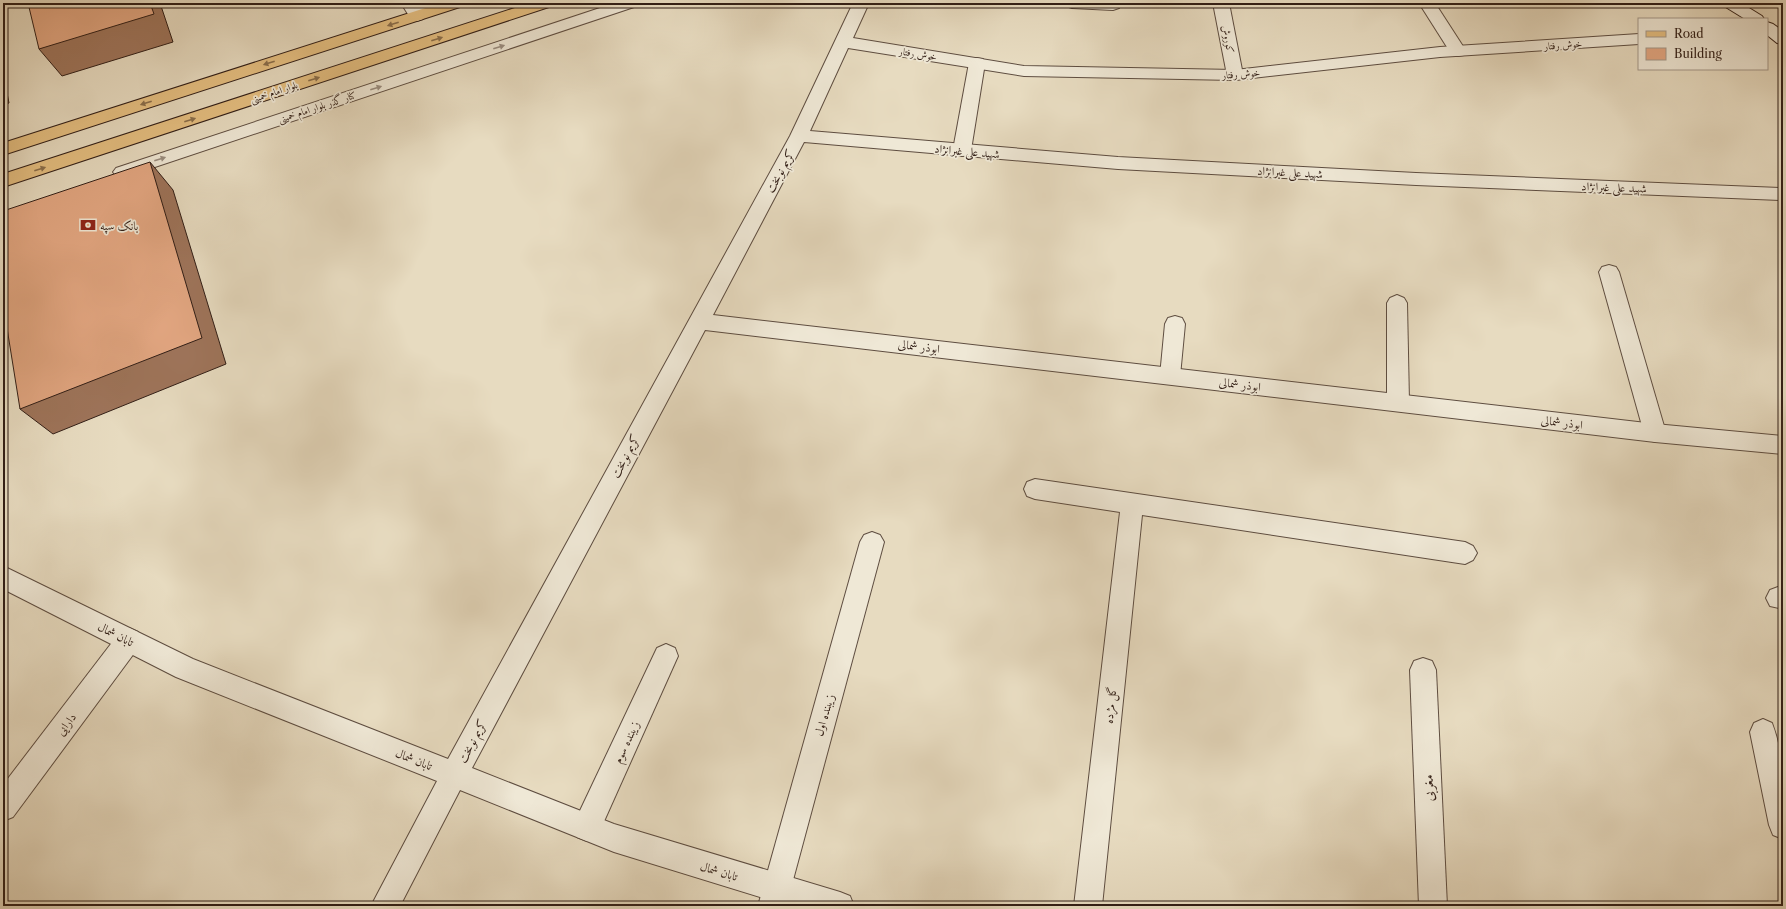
<svg xmlns="http://www.w3.org/2000/svg" width="1786" height="909" viewBox="0 0 1786 909" font-family="'Libre Caslon Text',Amiri,serif">
<style>
.lines{fill:none;stroke-linecap:round;stroke-linejoin:round}
.service-casing{stroke:#5e4d40;stroke-width:2}
.minor-casing{stroke:#5e4d40;stroke-width:2}
.tertiary-casing{stroke:#5e4d40;stroke-width:2}
.secondary-casing{stroke:#311e16;stroke-width:2}
.primary-casing{stroke:#311e16;stroke-width:2}
.service{fill:#efe8d6;fill-rule:evenodd}
.minor{fill:#efe8d6;fill-rule:evenodd}
.tertiary{fill:#efe8d6;fill-rule:evenodd}
.secondary{fill:#efe8d6;fill-rule:evenodd}
.primary{fill:#e4be80;fill-rule:evenodd}
.shaded-wall{fill:#9e745a;stroke:#311e16}
.building{fill:#e2a681;stroke:#311e16}
.oneway{fill:#8a6e4b}
.oneway2{fill:#9a8d80}
.labels{text-anchor:middle;dominant-baseline:central;stroke-width:3.5;stroke-linejoin:round;paint-order:stroke}
.far-street-label{font-size:10px;fill:#311e16;stroke:#efe8d6}
.street-label{font-size:12px;fill:#311e16;stroke:#efe8d6}
.poi-label{font-size:12px;fill:#311e16;stroke:#efe8d6;text-anchor:start}
.near-street-label{font-size:14px;fill:#311e16;stroke:#efe8d6}
</style>
<rect width="100%" height="100%" fill="#e7dbc0"/>
<filter id="stains"><feTurbulence type="fractalNoise" baseFrequency=".005" numOctaves="4"/><feColorMatrix values="0 0 0 0 .2 0 0 0 0 .09 0 0 0 0 .02 0 0 0 .5 -.17"/></filter>
<radialGradient id="worn" r=".72"><stop offset=".6" stop-color="#630" stop-opacity="0"/><stop offset="1" stop-color="#630" stop-opacity=".3"/></radialGradient>
<g class="lines">
<defs>
<g id="service">
<path d="M1064 3H1119L1121 5 1119 8 1113 10 1072 8 1066 6Z"/>
<path d="M1213 3H1229L1243 75 1241 79 1235 80 1229 79 1227 75Z"/>
<path d="M1419 3H1435L1466 51 1464 55 1458 56 1452 55Z"/>
<path d="M977 58 983 59 985 63 971 150 968 154 962 156 956 154 953 150 969 63 971 59Z"/>
<path d="M1609 265 1616 267 1619 272 1666 433 1663 439 1655 442 1647 439 1644 433 1599 272 1602 267Z"/>
<path d="M1397 295 1404 298 1407 303 1409 402 1406 408 1398 411 1390 408 1387 402V303L1390 298Z"/>
<path d="M1175 316 1182 318 1185 324 1180 376 1177 382 1170 384 1163 382 1160 376 1165 324 1168 318Z"/>
<path d="M1035 479 1465 542 1473 546 1477 553 1473 560 1465 564 1142 515 1102 906H1074L1120 512 1035 499 1027 496 1024 489 1027 482Z"/>
<path d="M872 532 880 535 884 542 786 906H758L860 542 864 535Z"/>
<path d="M1778 587H1783V609L1770 606 1766 598 1770 590Z"/>
<path d="M129 628 138 632 141 640 138 648 13 817 3 821V785L120 632Z"/>
<path d="M666 644 675 648 678 656 597 837 587 841 577 837 573 827 577 817 657 648Z"/>
<path d="M1423 658 1432 661 1436 670 1447 906H1419L1410 670 1414 661Z"/>
<path d="M1763 719 1772 723C1786 759 1783 800 1783 839L1773 835 1769 825 1750 732 1754 723Z"/>
</g>
<g id="minor">
<path d="M401 3H417L425 16 423 19 417 21 411 19Z"/>
<path d="M853 3H869L853 38 1024 66 1235 70 1440 47 1639 34V44L1440 57 1235 80 1024 76 848 48 810 131 1118 157 1416 173 1783 188V200L1416 185 1118 169 804 142 713 315 1655 424 1783 436V454L1655 442 705 330 472 768 614 824 840 892 850 896 854 906H790L776 902 614 852 460 790 400 906H371L437 781 176 677 3 589V566L193 659 448 759 790 136Z"/>
</g>
<g id="tertiary">
<path d="M420 3H436C429 12 424 22 411 19L409 16Z"/>
<path d="M615 3H639L637 6 128 176 122 178 116 176 113 172 116 168Z"/>
</g>
<g id="secondary">
<path d="M1722 3H1741L1762 16 1764 19H1745L1724 6Z"/>
<path d="M1767 22 1773 24 1783 31V44L1777 43 1767 35Z"/>
</g>
<g id="primary">
<path d="M441 3H465L463 6 3 155V143Z"/>
<path d="M530 3H554L552 6 3 187V174Z"/>
</g>
</defs>
<use href="#service" class="service-casing"/>
<use href="#minor" class="minor-casing"/>
<use href="#tertiary" class="tertiary-casing"/>
<use href="#secondary" class="secondary-casing"/>
<use href="#primary" class="primary-casing"/>
<use href="#service" class="service"/>
<use href="#minor" class="minor"/>
<use href="#tertiary" class="tertiary"/>
<use href="#secondary" class="secondary"/>
<use href="#primary" class="primary"/>
</g>
<g class="shaded-wall">
<path d="M150 3H160L173 42 62 76 39 49Z"/>
<path d="M3 73 9 103 3 105Z"/>
<path d="M150 162 173 190 226 364 53 434 20 409Z"/>
</g>
<g class="building">
<path d="M28 3H150L154 14 39 49Z"/>
<path d="M150 162 202 338 20 409 3 303V211Z"/>
</g>
<defs><path id="oneway-solid" d="M-6-.8H1V-3.2L6.5 0L1 3.2V.8H-6Z"/></defs>
<g class="oneway">
<use href="#oneway-solid" transform="translate(393 24) rotate(162)"/>
<use href="#oneway-solid" transform="translate(437 39) rotate(-18)"/>
<use href="#oneway-solid" transform="translate(269 63) rotate(162)"/>
<use href="#oneway-solid" transform="translate(314 79) rotate(-18)"/>
<use href="#oneway-solid" transform="translate(146 103) rotate(162)"/>
<use href="#oneway-solid" transform="translate(190 120) rotate(-18)"/>
<use href="#oneway-solid" transform="translate(40 169) rotate(-18)"/>
</g>
<g class="oneway2">
<use href="#oneway-solid" transform="translate(499 47) rotate(-18)"/>
<use href="#oneway-solid" transform="translate(376 88) rotate(-18)"/>
<use href="#oneway-solid" transform="translate(160 159) rotate(-18)"/>
</g>
<defs>
<symbol id="bank-bare" viewBox="-9 -9 18 18"><path d="M-6-4H6V4H-6ZM0-2.3a2.3 2.3 0 1 0 0 4.6a2.3 2.3 0 1 0 0-4.6Z" fill="#8f2418" stroke="#efe8d6" stroke-width="2.5" paint-order="stroke"/></symbol>
</defs>
<g fill-rule="evenodd">
<use href="#bank-bare" x="77" y="214" width="22" height="22"/>
</g>
<g class="labels">
<g class="far-street-label">
<text transform="translate(1228 39) rotate(79)">کوروش</text>
<text transform="translate(1563 45) rotate(-4)">خوش رفتار</text>
<text transform="translate(918 54) rotate(9)">خوش رفتار</text>
<text transform="translate(1241 74) rotate(-4)">خوش رفتار</text>
<text transform="translate(274 92) rotate(-18)">بلوار امام خمینی</text>
<text transform="translate(317 107) rotate(-18)">کنار گذر بلوار امام خمینی</text>
</g>
<g class="street-label">
<text transform="translate(967 151) rotate(5)">شهید علی غبرانژاد</text>
<text transform="translate(780 171) rotate(-61)">کریم نوبخت</text>
<text transform="translate(1290 172) rotate(3)">شهید علی غبرانژاد</text>
<text transform="translate(1614 187) rotate(2)">شهید علی غبرانژاد</text>
<text transform="translate(919 346) rotate(7)">ابوذر شمالی</text>
<text transform="translate(1240 384) rotate(7)">ابوذر شمالی</text>
<text transform="translate(1562 422) rotate(7)">ابوذر شمالی</text>
<text transform="translate(625 456) rotate(-62)">کریم نوبخت</text>
<text transform="translate(116 634) rotate(27)">تابان شمال</text>
<text transform="translate(1110 705) rotate(-84)">گل مژده</text>
<text transform="translate(824 715) rotate(-74)">زیبنده اول</text>
<text transform="translate(66 724) rotate(-53)">دارایی</text>
<text transform="translate(472 741) rotate(-62)">کریم نوبخت</text>
<text transform="translate(626 742) rotate(-65)">زیبنده سوم</text>
<text transform="translate(414 759) rotate(22)">تابان شمال</text>
<text transform="translate(719 871) rotate(17)">تابان شمال</text>
</g>
<g class="poi-label">
<text x="100" y="225">بانک سپه</text>
</g>
<g class="near-street-label">
<text transform="translate(1428 788) rotate(-92)">مغربی</text>
</g>
</g>
<rect width="1786" height="909" fill="none" stroke="#e7dbc0" stroke-width="16"/>
<rect x="4" y="4" width="1778" height="901" fill="none" stroke="#311e16" stroke-width="2"/>
<rect x="8" y="8" width="1770" height="893" fill="none" stroke="#311e16"/>
<rect x="1638" y="18" width="130" height="52" fill="#efe8d6" stroke="#a39789"/>
<rect x="1646" y="31" width="20" height="6" fill="#e4be80" stroke="#a39789"/>
<text x="1674" y="38" font-size="12" fill="#311e16">Road</text>
<rect x="1646" y="48" width="20" height="12" fill="#e2a681" stroke="#a39789"/>
<text x="1674" y="58" font-size="12" fill="#311e16">Building</text>
<rect width="100%" height="100%" filter="url(#stains)"/>
<rect width="100%" height="100%" fill="url(#worn)"/>
</svg>
